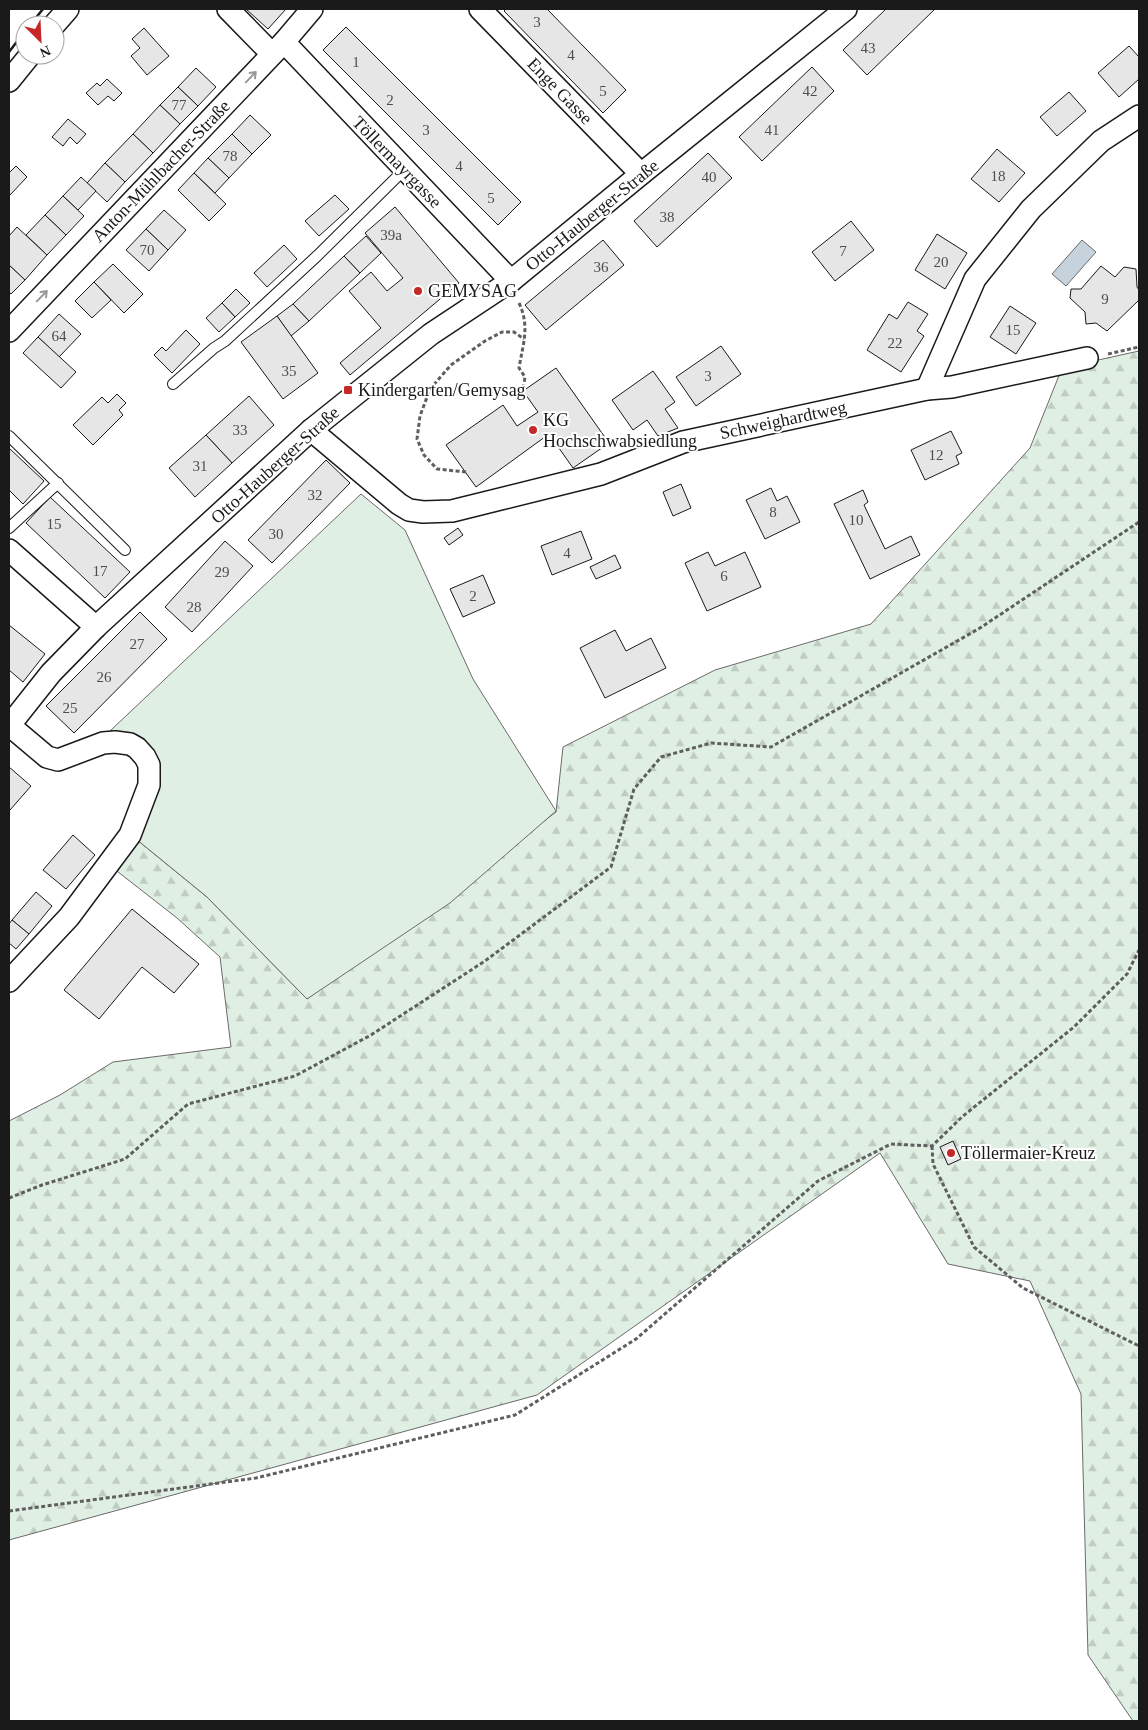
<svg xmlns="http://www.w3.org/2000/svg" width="1148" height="1730" viewBox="0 0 1148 1730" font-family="Georgia,serif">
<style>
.forest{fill:url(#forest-firs);stroke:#6a6a6a}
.garden{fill:#e0efe3;stroke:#6a6a6a}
.water{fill:#c6d2dc;stroke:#6a6a6a}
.building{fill:#e6e6e6;stroke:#1a1a1a}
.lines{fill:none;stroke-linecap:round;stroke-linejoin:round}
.service-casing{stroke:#1a1a1a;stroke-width:12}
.minor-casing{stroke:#1a1a1a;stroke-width:24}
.path{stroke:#5f5f5f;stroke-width:3;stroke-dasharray:4 2.5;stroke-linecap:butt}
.service{stroke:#fff;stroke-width:10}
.minor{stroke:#fff;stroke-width:21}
.wall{stroke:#1a1a1a;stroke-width:2.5}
.oneway{stroke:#989898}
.poi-dot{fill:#c62828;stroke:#fff;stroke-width:2}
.labels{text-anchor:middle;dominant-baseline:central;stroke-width:4;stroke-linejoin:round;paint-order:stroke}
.number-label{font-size:15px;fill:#4d4d4d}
.street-label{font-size:18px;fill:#1a1a1a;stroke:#fff}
.poi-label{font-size:18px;fill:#1a1a1a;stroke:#fff;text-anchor:start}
</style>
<defs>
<pattern id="forest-firs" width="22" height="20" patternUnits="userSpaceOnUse" patternTransform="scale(1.25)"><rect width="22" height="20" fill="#e0efe3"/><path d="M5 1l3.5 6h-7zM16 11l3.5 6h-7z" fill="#c0ccc2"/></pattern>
</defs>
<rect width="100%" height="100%" fill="#fff"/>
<path class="forest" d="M1139 351V1721H1133L1088 1655 1081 1394 1030 1281 948 1264 880 1153 537 1395 9 1540V1121L60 1095 113 1062 231 1047 220 957 177 918 113 868 136 839 207 897 307 999 556 812 563 747 715 670 871 624 1030 448 1062 368Z"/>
<path class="garden" d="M361 494 405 530 473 679 556 811 450 903 307 999 207 897 136 839 155 755C145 733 132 732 110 731Z"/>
<path class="water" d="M1082 240 1096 252 1066 286 1052 274Z"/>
<g class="building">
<path d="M246 9H286L268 29Z"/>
<path d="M506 9H547L626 90 603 113 504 11Z"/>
<path d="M886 9H935L867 75 843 50Z"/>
<path d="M346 27 521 202 498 225 323 50Z"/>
<path d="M144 28 169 56 147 75 131 56 140 48 132 39Z"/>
<path d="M1129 46 1139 57V79L1119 97 1098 73Z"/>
<path d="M812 67 834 91 762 161 739 137Z"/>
<path d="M196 68 216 87 198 106 178 87Z"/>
<path d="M107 79 122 93 114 101 108 96 98 105 86 93 97 83 100 86Z"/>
<path d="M178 87 198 106 180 124 160 105Z"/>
<path d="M1069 92 1086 111 1057 136 1040 117Z"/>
<path d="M160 105 180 124 153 153 133 134Z"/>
<path d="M250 115 271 135 252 154 232 134Z"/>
<path d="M68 119 86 134 77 144 70 137 63 146 52 137Z"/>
<path d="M133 134 153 153 125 182 105 163Z"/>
<path d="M232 134 252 154 229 178 208 158Z"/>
<path d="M997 149 1025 173 999 202 971 179Z"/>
<path d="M708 153 732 178 657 247 634 221Z"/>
<path d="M208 158 229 178 215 193 194 173Z"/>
<path d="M105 163 125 182 107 202 87 183Z"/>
<path d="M16 166 27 177 10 195 9 194V173Z"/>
<path d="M194 173 226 204 209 221 178 190Z"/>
<path d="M81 177 96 191 78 210 63 196Z"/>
<path d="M335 195 349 209 319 236 305 221Z"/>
<path d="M63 196 84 216 66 235 45 215Z"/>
<path d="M395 207 459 283 350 375 340 363 381 328 349 291 371 272 387 291 403 278 365 233Z"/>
<path d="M164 210 186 230 168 250 146 229Z"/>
<path d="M45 215 66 235 47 255 26 235Z"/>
<path d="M851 221 874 250 835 281 812 252Z"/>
<path d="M17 227 47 255 25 280 9 265V236Z"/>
<path d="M146 229 168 250 149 271 126 250Z"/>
<path d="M937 234 967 253 945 289 915 270Z"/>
<path d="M366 236 381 253 360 273 344 256Z"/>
<path d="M603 240 624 265 546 330 525 305Z"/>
<path d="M284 245 297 259 267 287 254 273Z"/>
<path d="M344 256 360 273 309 321 293 304Z"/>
<path d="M113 264 143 294 124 313 94 282Z"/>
<path d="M9 265 25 280 11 294 9 292Z"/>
<path d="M1101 266 1115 277 1124 267 1136 269 1137 287 1139 290V300L1107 331 1096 323 1086 324 1085 312 1070 298 1071 289H1081Z"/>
<path d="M94 282 111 300 92 318 75 301Z"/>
<path d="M236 289 250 303 235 317 222 303Z"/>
<path d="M908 302 928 314 917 331 924 336 901 372 867 350 889 314 897 319Z"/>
<path d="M222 303 235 317 219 332 206 318Z"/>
<path d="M293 304 309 321 291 336 277 316Z"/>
<path d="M1010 306 1036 323 1016 354 990 337Z"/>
<path d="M59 314 81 334 59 357 38 337Z"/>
<path d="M277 316 318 373 283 399 241 342Z"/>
<path d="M186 330 200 344 172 373 154 355 162 347 166 351Z"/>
<path d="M38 337 76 372 61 388 23 353Z"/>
<path d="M721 346 741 374 696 406 676 377Z"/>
<path d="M556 368 609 443 573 468 549 434 476 487 446 445 503 405 517 426 538 412 523 391Z"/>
<path d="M653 371 675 402 665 409 678 428 658 436 647 420 633 430 612 400Z"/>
<path d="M117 394 126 403 119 410 123 415 93 445 73 425 102 397 108 403Z"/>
<path d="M249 396 274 425 232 463 206 435Z"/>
<path d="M951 431 962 453 956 456 959 464 925 480 911 450Z"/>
<path d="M206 435 232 463 195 497 169 468Z"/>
<path d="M9 448 44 481 23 504 9 490Z"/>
<path d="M326 460 350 483 272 563 248 540Z"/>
<path d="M681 484 691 508 673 516 663 492Z"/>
<path d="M771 488 777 501 787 496 800 522 765 539 746 500Z"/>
<path d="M863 490 868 502 864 505 885 549 911 536 920 555 870 579 834 504Z"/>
<path d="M50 497 130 572 105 598 26 523Z"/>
<path d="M458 528 463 535 449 545 444 538Z"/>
<path d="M581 531 592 559 552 575 541 546Z"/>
<path d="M225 541 253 566 192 632 165 607Z"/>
<path d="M708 552 715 566 745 552 761 587 707 611 685 563Z"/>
<path d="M615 555 621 568 596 579 590 567Z"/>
<path d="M483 575 495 603 463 617 450 589Z"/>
<path d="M140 612 167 639 74 733 46 706Z"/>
<path d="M9 625 45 654 23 682 9 670Z"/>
<path d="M615 630 626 651 651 638 666 668 605 698 580 648Z"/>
<path d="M9 767 31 786 10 810 9 809Z"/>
<path d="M73 835 95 855 66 889 43 870Z"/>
<path d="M36 892 52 906 29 934 12 920Z"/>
<path d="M132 909 199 964 174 993 142 967 99 1019 64 990Z"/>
<path d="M12 920 29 934 16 949 9 943V924Z"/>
<path d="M953 1141 961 1159 948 1165 940 1147Z"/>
</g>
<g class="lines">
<defs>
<g id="service">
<path d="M173 384 214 348 225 341 317 256 404 170"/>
<path d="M9 436 125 550"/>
<path d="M9 528 58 483"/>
</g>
<g id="minor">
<path d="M228 9 272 54"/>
<path d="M480 9 641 174"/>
<path d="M54 25 68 9"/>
<path d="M284 42 511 281"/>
<path d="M9 81 30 55"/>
<path d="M9 331 284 42 312 9"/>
<path d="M927 389 975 279 1031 209 1101 141 1139 116"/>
<path d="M311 430 399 504 409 510 423 512 452 511 601 474 683 442 927 389 952 387 1087 358"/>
<path d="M9 550 96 627"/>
<path d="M9 726 51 673 96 627 311 430 431 334 511 281 641 174 846 9"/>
<path d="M9 981 69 917 130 835 149 785V765L145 757 137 748 130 744 115 742 103 743 58 760 47 757 9 725"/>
</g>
</defs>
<use href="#service" class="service-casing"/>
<use href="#minor" class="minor-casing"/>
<g class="path">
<path d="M519 303C530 326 523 344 519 368L525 377 523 391"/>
<path d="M1108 354 1139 347"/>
<path d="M466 472 437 469 424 455 417 439 420 416 430 389 451 365 485 341 502 332H514L524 339"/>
<path d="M932 1146 933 1164 974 1247 1023 1288 1139 1346"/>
<path d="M9 1198 42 1185 125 1159 188 1104 295 1076 371 1035 485 961 611 867 634 789 661 757 711 743 771 747 980 628 1139 522"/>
<path d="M9 1511 256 1478 515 1415 636 1339 818 1181 891 1144 932 1146 963 1116 1074 1027 1127 974 1139 950"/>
</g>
<use href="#service" class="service"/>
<use href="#minor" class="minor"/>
<g class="wall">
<path d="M30 25 43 9"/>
<path d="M9 52 25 31"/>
</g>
</g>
<defs><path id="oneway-shaft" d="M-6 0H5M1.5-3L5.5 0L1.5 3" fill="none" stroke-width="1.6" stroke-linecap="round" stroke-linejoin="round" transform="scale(1.25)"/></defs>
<g class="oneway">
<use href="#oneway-shaft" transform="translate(251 77) rotate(-46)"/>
<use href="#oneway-shaft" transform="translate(42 296) rotate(-46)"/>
</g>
<g class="poi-dot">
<circle cx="418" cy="291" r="5"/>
<rect x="343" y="385" width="10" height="10" rx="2.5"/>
<circle cx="533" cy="430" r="5"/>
<circle cx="951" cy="1153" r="5"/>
</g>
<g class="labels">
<g class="number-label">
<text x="537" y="22">3</text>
<text x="868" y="48">43</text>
<text x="571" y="55">4</text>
<text x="356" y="62">1</text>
<text x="603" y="91">5</text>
<text x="810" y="91">42</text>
<text x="390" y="100">2</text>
<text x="179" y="105">77</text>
<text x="426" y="130">3</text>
<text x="772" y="130">41</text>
<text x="230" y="156">78</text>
<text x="459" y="166">4</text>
<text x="998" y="176">18</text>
<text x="709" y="177">40</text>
<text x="491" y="198">5</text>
<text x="667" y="217">38</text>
<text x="391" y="235">39a</text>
<text x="147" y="250">70</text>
<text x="843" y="251">7</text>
<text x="941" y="262">20</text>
<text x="601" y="267">36</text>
<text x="1105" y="299">9</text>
<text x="1013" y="330">15</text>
<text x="59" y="336">64</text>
<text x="895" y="343">22</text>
<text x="289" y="371">35</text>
<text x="708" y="376">3</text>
<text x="240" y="430">33</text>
<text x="936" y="455">12</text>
<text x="200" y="466">31</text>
<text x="315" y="495">32</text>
<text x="773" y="512">8</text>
<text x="856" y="520">10</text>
<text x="54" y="524">15</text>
<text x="276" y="534">30</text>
<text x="567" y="553">4</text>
<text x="100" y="571">17</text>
<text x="222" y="572">29</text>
<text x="724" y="576">6</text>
<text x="473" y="596">2</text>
<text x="194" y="607">28</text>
<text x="137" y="644">27</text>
<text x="104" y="677">26</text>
<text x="70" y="708">25</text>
</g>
<g class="street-label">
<text transform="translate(560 91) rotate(46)">Enge Gasse</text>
<text transform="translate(397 162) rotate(46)">Töllermayrgasse</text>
<text transform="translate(161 171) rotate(-46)">Anton-Mühlbacher-Straße</text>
<text transform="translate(592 215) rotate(-39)">Otto-Hauberger-Straße</text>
<text transform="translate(783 420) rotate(-12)">Schweighardtweg</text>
<text transform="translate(275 465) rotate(-42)">Otto-Hauberger-Straße</text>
</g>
<g class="poi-label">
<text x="428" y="291">GEMYSAG</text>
<text x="358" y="390">Kindergarten/Gemysag</text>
<text x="543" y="420">KG<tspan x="543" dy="21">Hochschwabsiedlung</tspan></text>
<text x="961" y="1153">Töllermaier-Kreuz</text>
</g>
</g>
<rect width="1148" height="1730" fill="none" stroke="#1a1a1a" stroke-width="20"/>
<g transform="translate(40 40) rotate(156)"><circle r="24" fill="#ffffff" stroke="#a3a3a3"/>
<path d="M0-4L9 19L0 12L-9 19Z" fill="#c62828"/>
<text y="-8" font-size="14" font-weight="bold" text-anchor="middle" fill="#1a1a1a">N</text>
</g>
</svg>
